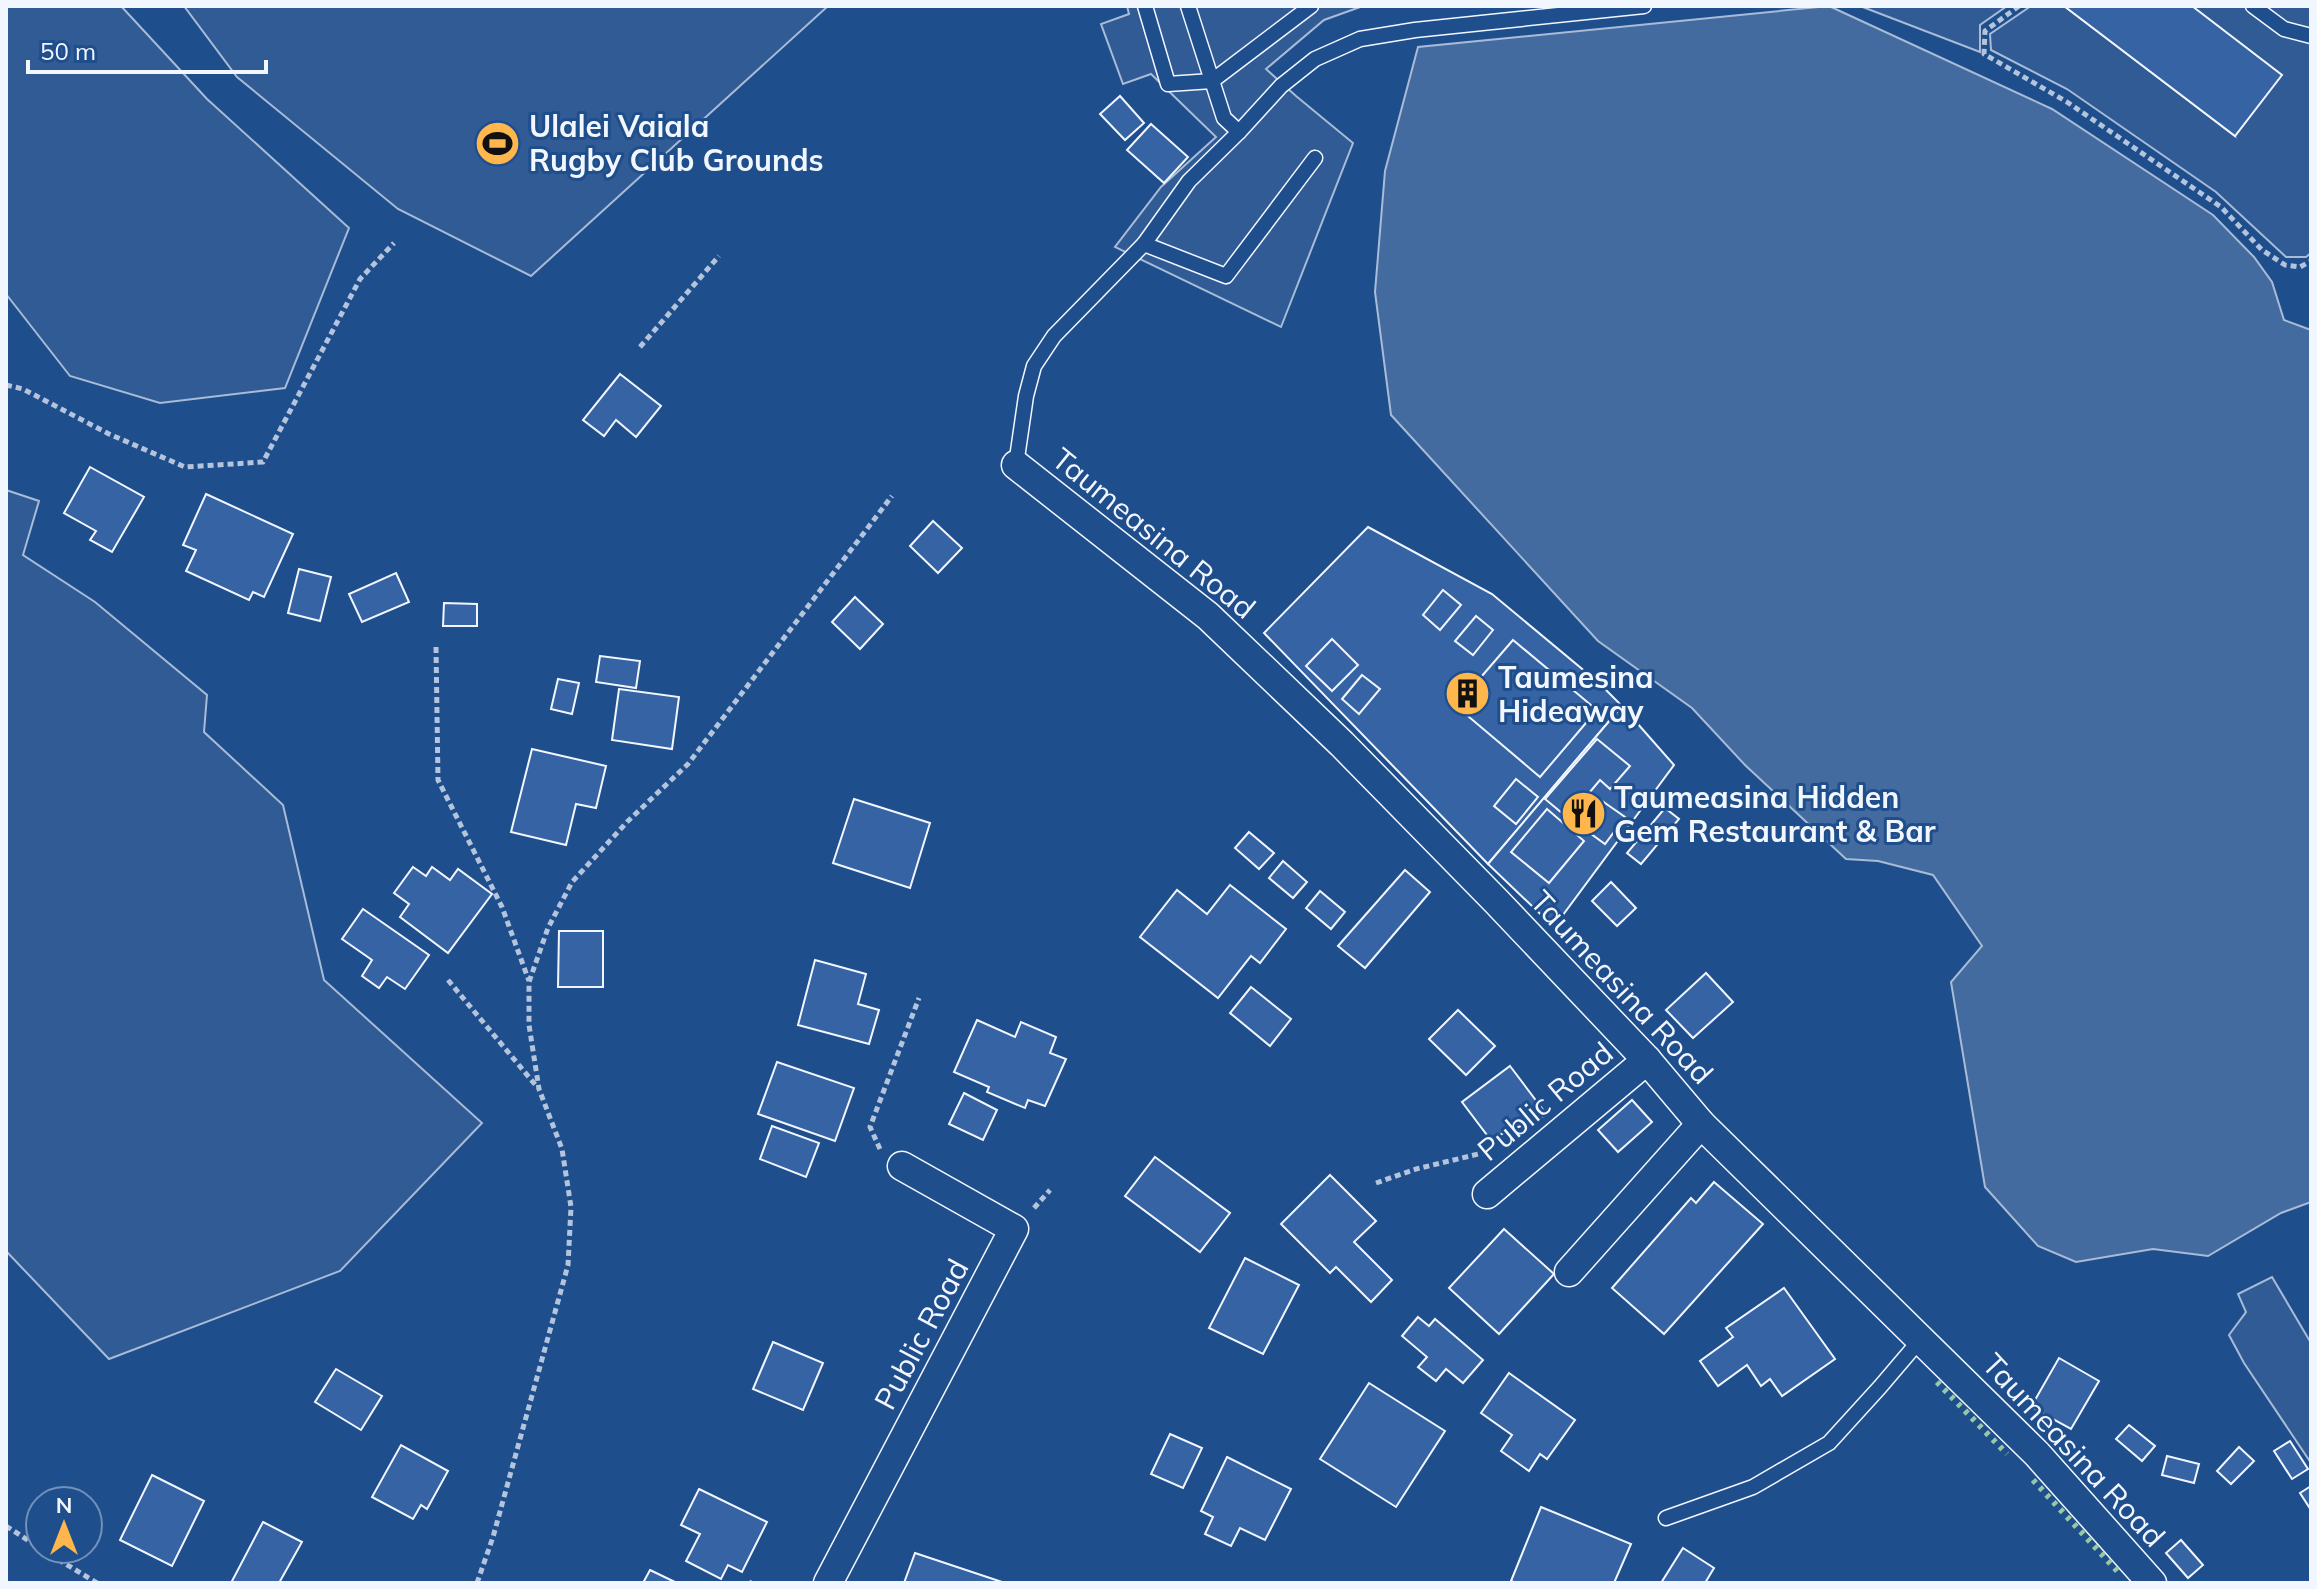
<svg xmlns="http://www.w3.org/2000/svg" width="2317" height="1589" viewBox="0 0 2317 1589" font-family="Mulish,sans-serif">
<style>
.built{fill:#305b95;stroke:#a8bbd7;stroke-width:2}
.water{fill:#446ba0;stroke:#a8bbd7;stroke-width:2}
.building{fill:#3563a3;stroke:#f2f6ff;stroke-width:2}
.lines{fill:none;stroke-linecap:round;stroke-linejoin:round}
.service-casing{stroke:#f2f6ff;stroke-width:17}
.minor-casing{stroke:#f2f6ff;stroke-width:31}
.path{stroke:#b3c4dc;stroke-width:5;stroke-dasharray:6 4;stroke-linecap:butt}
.service{stroke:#1f4e8c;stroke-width:14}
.minor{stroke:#1f4e8c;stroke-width:28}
.hedge{stroke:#97c8a6;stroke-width:6;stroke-dasharray:4 6;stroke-linecap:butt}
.labels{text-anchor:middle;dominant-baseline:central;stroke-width:6;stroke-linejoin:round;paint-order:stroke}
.poi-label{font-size:30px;font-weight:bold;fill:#f2f6ff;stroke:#1f4e8c;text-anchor:start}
.street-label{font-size:30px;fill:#f2f6ff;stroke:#1f4e8c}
</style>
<rect width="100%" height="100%" fill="#1f4e8c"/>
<g class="built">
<path d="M6 6H121L207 99 349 228 285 388 160 403 70 376 6 294Z"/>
<path d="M184 6H828L531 276 398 209 237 77Z"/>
<path d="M1127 6H1363L1324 20 1266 69 1296 96 1353 143 1281 327 1115 247 1161 187 1216 137 1151 74 1123 84 1101 24 1129 14Z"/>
<path d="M1860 6H2007L1980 25V52Z"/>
<path d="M2031 6H2064L2235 136 2192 6H2311V253L2306 257H2286L2216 192 2067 89 1991 50 1990 34Z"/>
<path d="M6 490 39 501 23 555 95 602 207 695 204 732 283 805 324 980 482 1123 340 1271 109 1359 6 1251Z"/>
<path d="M2272 1277 2311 1343V1463L2244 1363 2229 1335 2246 1312 2238 1294Z"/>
</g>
<path class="water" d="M1829 6 2052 109 2213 215 2254 257 2272 282 2284 320 2311 330V1202L2281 1213 2208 1256 2153 1249 2076 1262 2038 1246 1985 1187 1951 982 1982 946 1933 875 1878 861 1846 859 1745 765 1692 708 1598 641 1391 415 1375 292 1385 171 1418 47Z"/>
<g class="building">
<path d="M2064 6H2192L2282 75 2235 136Z"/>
<path d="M1120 96 1144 123 1125 140 1100 114Z"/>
<path d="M1151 124 1188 157 1164 183 1127 150Z"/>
<path d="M620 374 661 406 636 437 616 420 604 436 583 420Z"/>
<path d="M90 467 144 497 112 552 90 540 96 531 64 513Z"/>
<path d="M206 494 293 534 264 597 253 592 249 600 186 571 196 550 183 545Z"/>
<path d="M933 521 962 548 938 573 910 546Z"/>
<path d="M1368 527 1492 594 1599 683 1622 706 1488 864 1264 633Z"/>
<path d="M299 569 331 577 320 621 288 613Z"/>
<path d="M396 573 409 602 362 622 349 594Z"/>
<path d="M1443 590 1461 605 1440 630 1423 615Z"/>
<path d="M855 597 883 624 860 649 832 622Z"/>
<path d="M444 603 477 604V626H443Z"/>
<path d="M1476 616 1493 630 1473 655 1455 641Z"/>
<path d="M1332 639 1358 665 1332 691 1306 666Z"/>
<path d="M1513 640 1597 710 1540 777 1456 706Z"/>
<path d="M600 656 640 661 636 688 596 682Z"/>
<path d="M1362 675 1380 689 1359 714 1342 699Z"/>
<path d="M558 679 579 683 572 714 551 709Z"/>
<path d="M619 689 679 697 672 749 612 740Z"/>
<path d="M1622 706 1674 765 1554 927 1488 864Z"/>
<path d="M1597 739 1630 766 1610 789 1600 780 1568 818 1545 799Z"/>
<path d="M532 749 606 766 596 808 576 804 566 845 511 832Z"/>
<path d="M1516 779 1538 797 1516 824 1494 806Z"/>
<path d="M1595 796 1625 817 1605 844 1576 823Z"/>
<path d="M854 799 930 823 910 888 833 863Z"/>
<path d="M1665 808 1679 819 1663 838 1649 827Z"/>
<path d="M1547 809 1584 841 1549 883 1511 852Z"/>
<path d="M1249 832 1274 853 1259 869 1235 848Z"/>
<path d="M1643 834 1657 845 1641 864 1627 853Z"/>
<path d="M1283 861 1307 882 1293 898 1269 878Z"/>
<path d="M413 867 426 876 432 867 450 880 458 869 492 894 448 953 400 917 409 904 394 893Z"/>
<path d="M1405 870 1430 892 1365 968 1338 946Z"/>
<path d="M1611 882 1636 908 1617 926 1592 901Z"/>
<path d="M1230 885 1286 929 1260 963 1251 956 1218 998 1140 937 1177 890 1207 914Z"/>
<path d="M1320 891 1345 912 1331 929 1306 908Z"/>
<path d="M363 909 429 955 405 989 387 977 379 988 362 976 372 960 342 939Z"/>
<path d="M559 931H603V987H558Z"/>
<path d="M815 960 866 974 858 1004 879 1010 869 1044 798 1025Z"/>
<path d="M1706 973 1733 1002 1693 1038 1666 1010Z"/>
<path d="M1251 987 1291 1019 1270 1046 1230 1013Z"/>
<path d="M1458 1010 1495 1046 1466 1075 1429 1039Z"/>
<path d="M977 1020 1015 1037 1021 1022 1056 1037 1050 1053 1066 1059 1045 1106 1028 1100 1025 1108 987 1092 989 1087 954 1072Z"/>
<path d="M777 1062 854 1088 835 1141 758 1114Z"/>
<path d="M1510 1066 1547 1115 1490 1139 1462 1102Z"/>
<path d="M964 1093 997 1110 983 1140 949 1124Z"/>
<path d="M1632 1100 1652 1122 1618 1152 1598 1130Z"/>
<path d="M772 1126 819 1143 806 1177 760 1159Z"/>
<path d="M1155 1157 1230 1213 1200 1252 1125 1196Z"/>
<path d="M1330 1175 1376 1221 1354 1242 1392 1280 1371 1302 1336 1267 1330 1273 1281 1224Z"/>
<path d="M1714 1182 1763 1224 1664 1334 1612 1288 1691 1198 1696 1203Z"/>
<path d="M1504 1229 1554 1274 1499 1334 1449 1288Z"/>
<path d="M1245 1258 1299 1285 1263 1354 1209 1328Z"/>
<path d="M1784 1288 1835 1359 1782 1396 1770 1379 1761 1386 1747 1365 1718 1386 1700 1361 1733 1337 1726 1328Z"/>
<path d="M1418 1317 1429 1326 1435 1319 1483 1360 1463 1383 1446 1369 1436 1381 1418 1367 1427 1357 1402 1336Z"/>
<path d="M773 1342 823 1363 803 1410 753 1389Z"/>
<path d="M2059 1358 2099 1381 2071 1429 2031 1407Z"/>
<path d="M336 1369 382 1396 361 1430 315 1402Z"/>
<path d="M1509 1373 1575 1420 1547 1459 1540 1454 1529 1471 1501 1451 1512 1435 1481 1413Z"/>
<path d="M1369 1383 1445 1431 1396 1507 1320 1459Z"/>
<path d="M2129 1425 2155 1446 2142 1461 2116 1439Z"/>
<path d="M1170 1434 1202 1448 1183 1488 1151 1474Z"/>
<path d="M2290 1441 2308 1469 2292 1479 2274 1451Z"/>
<path d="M401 1445 448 1471 427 1509 421 1505 413 1519 372 1497Z"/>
<path d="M2239 1447 2254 1461 2231 1484 2217 1471Z"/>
<path d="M2167 1456 2199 1464 2194 1483 2162 1475Z"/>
<path d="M1227 1457 1291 1489 1265 1540 1240 1528 1231 1546 1205 1534 1213 1517 1201 1511Z"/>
<path d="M152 1475 204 1501 172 1566 120 1540Z"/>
<path d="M2311 1486V1510L2300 1493Z"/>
<path d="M699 1489 767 1522 742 1572 728 1565 721 1579 686 1561 700 1534 681 1525Z"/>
<path d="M1541 1507 1631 1544 1614 1583H1516L1511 1581Z"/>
<path d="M263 1522 302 1542 279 1583H231Z"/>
<path d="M2181 1540 2203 1565 2188 1578 2166 1553Z"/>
<path d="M1683 1548 1714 1568 1705 1583H1661Z"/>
<path d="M915 1553 1005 1583H904Z"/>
<path d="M650 1570 677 1583H643Z"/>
</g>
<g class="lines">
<defs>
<g id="service">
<path d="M1145 6 1168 84 1212 81 1311 6"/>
<path d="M1188 6 1224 118 1239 132"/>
<path d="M2253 6 2284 29 2311 36"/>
<path d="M1144 244 1226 276 1315 158"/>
<path d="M1016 465 1026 396 1034 366 1054 336 1144 244 1189 181 1239 132 1281 86 1315 59 1360 39 1415 30 1644 6"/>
<path d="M1666 1518 1753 1487 1829 1443 1880 1387 1920 1340"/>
</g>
<g id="minor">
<path d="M1016 465 1208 616 1342 744 1496 901 1647 1060 1701 1124 2037 1454 2152 1583"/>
<path d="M1487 1194 1647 1060"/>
<path d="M1569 1272 1701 1124"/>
<path d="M828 1583 1014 1229 902 1166"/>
</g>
</defs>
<use href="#service" class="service-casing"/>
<use href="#minor" class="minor-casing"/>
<g class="path">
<path d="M2019 6 1985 31 1984 54 2067 102 2221 207 2262 250 2285 265 2300 267 2311 261"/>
<path d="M640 347 719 256"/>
<path d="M6 385 23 389 109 434 185 467 263 462 360 279 394 243"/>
<path d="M436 647 438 780 502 907 529 981"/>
<path d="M448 980 538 1088"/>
<path d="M880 1149 870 1127 919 998"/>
<path d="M1376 1183 1416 1169 1491 1151"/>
<path d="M1034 1208 1050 1190"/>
<path d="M6 1526 40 1548"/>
<path d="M41 1549 97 1583"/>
<path d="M749 1582 751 1583"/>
<path d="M477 1583 493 1537 568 1265 571 1207 562 1149 539 1089 529 1025V982L548 928 572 882 628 821 688 764 892 496"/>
</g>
<use href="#service" class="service"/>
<use href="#minor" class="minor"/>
<g class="hedge">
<path d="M1937 1382 2007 1454"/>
<path d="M2033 1480 2121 1575"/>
</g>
</g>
<defs>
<symbol id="stadium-disc" viewBox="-11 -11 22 22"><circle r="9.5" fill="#ffb74d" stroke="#1f4e8c"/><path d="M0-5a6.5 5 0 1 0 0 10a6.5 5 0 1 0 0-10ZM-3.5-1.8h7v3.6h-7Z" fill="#111"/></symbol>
<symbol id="building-disc" viewBox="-11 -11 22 22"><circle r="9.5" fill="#ffb74d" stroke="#1f4e8c"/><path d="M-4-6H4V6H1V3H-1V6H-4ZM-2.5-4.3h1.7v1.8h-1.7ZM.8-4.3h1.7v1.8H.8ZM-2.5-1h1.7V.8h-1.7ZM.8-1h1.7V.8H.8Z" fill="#111"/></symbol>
<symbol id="restaurant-disc" viewBox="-11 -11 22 22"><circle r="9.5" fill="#ffb74d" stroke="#1f4e8c"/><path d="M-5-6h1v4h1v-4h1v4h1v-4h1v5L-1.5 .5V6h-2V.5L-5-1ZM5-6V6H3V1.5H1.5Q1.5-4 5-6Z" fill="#111"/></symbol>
</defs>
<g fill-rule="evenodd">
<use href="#stadium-disc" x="472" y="118" width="51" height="51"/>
<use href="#building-disc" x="1442" y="668" width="51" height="51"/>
<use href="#restaurant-disc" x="1558" y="788" width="51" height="51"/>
</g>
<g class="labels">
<g class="poi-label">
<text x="529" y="126">Ulalei Vaiala<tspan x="529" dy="34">Rugby Club Grounds</tspan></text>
<text x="1498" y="677">Taumesina<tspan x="1498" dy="34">Hideaway</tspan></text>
<text x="1614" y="797">Taumeasina Hidden<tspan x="1614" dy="34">Gem Restaurant &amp; Bar</tspan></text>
</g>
<g class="street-label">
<text transform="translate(1154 533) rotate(39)">Taumeasina Road</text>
<text transform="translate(1622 987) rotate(47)">Taumeasina Road</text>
<text transform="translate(1545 1101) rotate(-40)">Public Road</text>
<text transform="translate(921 1334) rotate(-62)">Public Road</text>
<text transform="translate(2074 1450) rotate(47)">Taumeasina Road</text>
</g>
</g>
<rect width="2317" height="1589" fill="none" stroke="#f2f6ff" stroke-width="16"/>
<g transform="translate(64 1525)"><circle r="38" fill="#1f4e8c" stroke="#7391ba" stroke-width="2"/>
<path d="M0-6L14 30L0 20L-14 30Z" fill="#ffb74d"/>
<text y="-12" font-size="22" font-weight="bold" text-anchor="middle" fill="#f2f6ff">N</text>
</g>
<path d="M28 60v12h238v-12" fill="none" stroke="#f2f6ff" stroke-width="4"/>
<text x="40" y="60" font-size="24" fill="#f2f6ff" stroke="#1f4e8c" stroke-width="6" paint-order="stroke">50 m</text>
</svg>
